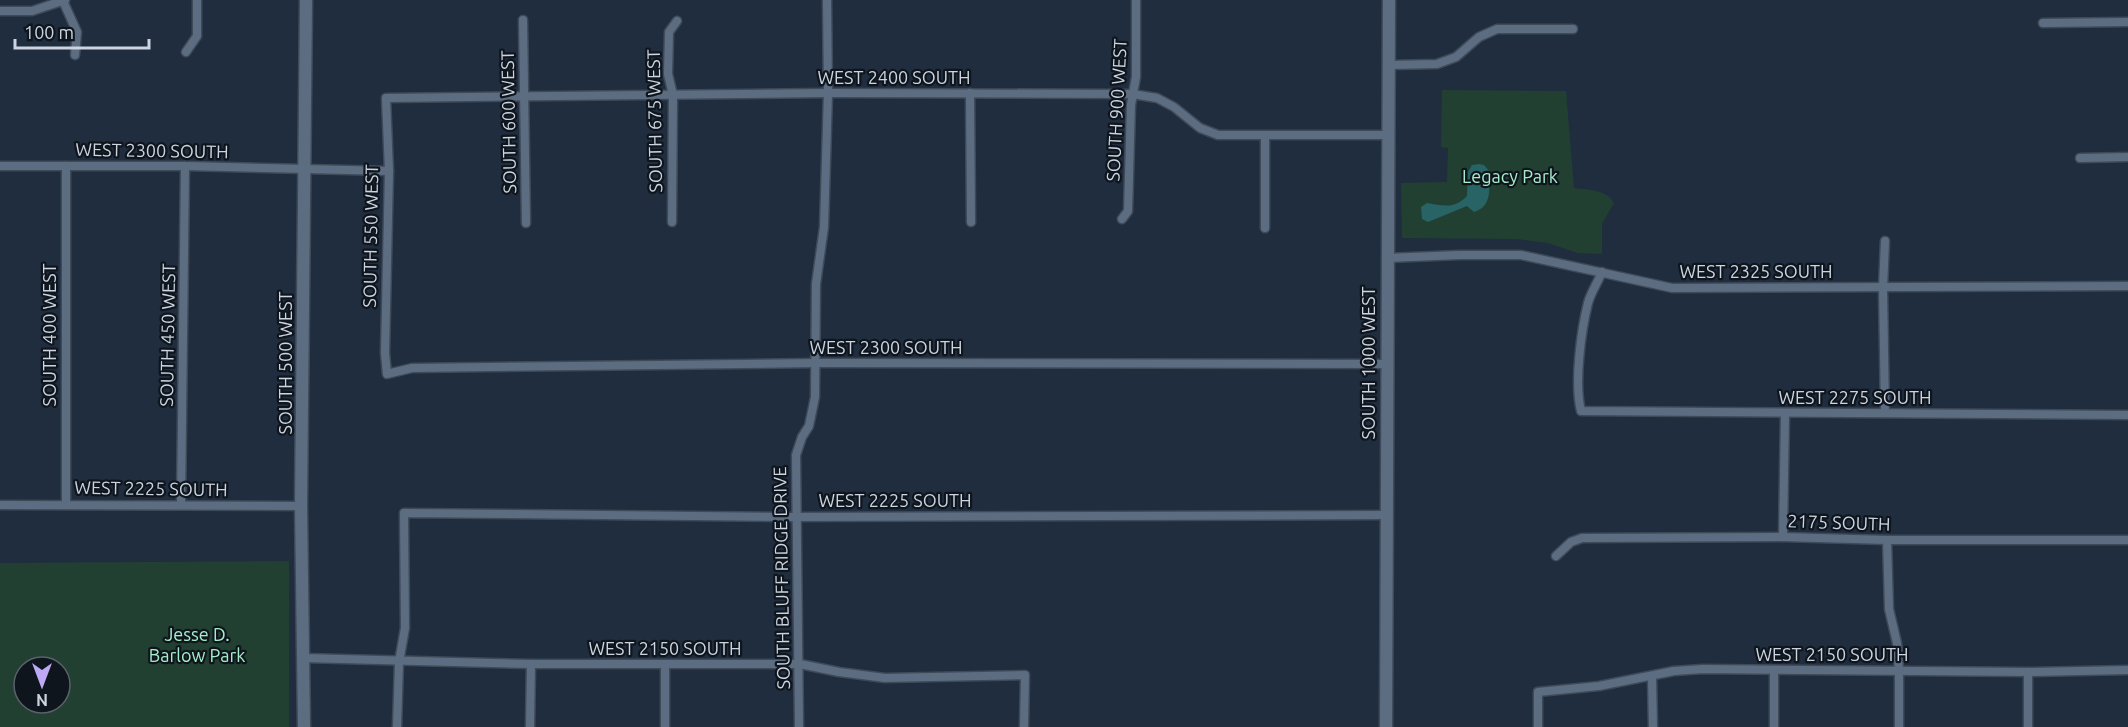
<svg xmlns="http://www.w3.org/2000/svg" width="2128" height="727" viewBox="0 0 2128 727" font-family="Ubuntu,sans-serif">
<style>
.green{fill:#224031;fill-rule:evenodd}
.water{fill:#286366}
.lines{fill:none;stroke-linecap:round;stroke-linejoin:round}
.street-casing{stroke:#3f4a59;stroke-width:11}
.secondary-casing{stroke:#3f4a59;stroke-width:15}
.street{stroke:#5d6d81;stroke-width:8}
.secondary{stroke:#5d6d81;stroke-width:12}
.labels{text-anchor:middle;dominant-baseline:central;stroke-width:4.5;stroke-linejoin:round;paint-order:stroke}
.street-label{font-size:18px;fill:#cbd4e0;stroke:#0f151d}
.park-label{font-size:18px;fill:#a5eec8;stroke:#0f151d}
</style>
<rect width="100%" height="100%" fill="#1f2d3f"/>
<g class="green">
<path d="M1442 90 1566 91 1574 188C1588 190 1606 189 1614 203L1602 224V254L1578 253 1548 243 1517 239 1402 238 1401 183 1447 182 1448 148 1441 147Z"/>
<path d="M289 561V727H0V563ZM24 667H60V703H24Z"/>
</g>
<path class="water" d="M1479 164 1484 165 1489 171C1489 188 1493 206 1474 212L1467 206 1428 222 1422 219 1421 207 1427 203C1443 206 1455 209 1467 196L1468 172 1472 165Z"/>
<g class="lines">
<defs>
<g id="street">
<path d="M63 1 77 32 75 55"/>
<path d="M0 11H32L65 0"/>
<path d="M523 20 526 223"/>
<path d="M2043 23 2128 22"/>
<path d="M186 52 197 36V0"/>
<path d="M1389 65 1437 64 1456 57 1479 37 1497 29H1573"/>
<path d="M970 93 971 222"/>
<path d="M2080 158 2128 157"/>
<path d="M0 166H185L389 171"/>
<path d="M1122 219 1128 211 1131 105 1136 77V0"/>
<path d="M672 222 673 95 668 74 669 32 677 21"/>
<path d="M1265 228V136"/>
<path d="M1387 258 1459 255H1521L1672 288 2128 286"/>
<path d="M1602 272C1598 282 1591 292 1588 303 1581 331 1574 383 1581 411L2128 415"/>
<path d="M1386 364 816 363 412 368 387 374 385 353 389 171 386 98 828 93 1132 94 1157 98 1174 107 1200 128 1218 135H1389"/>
<path d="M1885 413 1883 288 1885 241"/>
<path d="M66 504V166"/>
<path d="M0 505 301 506"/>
<path d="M181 505 185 166"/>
<path d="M1783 537 1785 413"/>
<path d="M1887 540 1889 609 1897 643 1899 671V727"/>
<path d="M1556 556 1571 542 1582 538 1783 537 1887 540H2128"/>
<path d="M304 658 531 664H800L839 672 885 678 1025 675 1024 727"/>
<path d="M1774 670V727"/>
<path d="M2028 672V727"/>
<path d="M1652 676 1653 727"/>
<path d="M397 727 399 662 405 628 404 513 789 517 1386 515"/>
<path d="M530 727 531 664"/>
<path d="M665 727V665"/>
<path d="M799 727 796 455 802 437 809 426 815 397 816 284 824 227 828 93 827 0"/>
<path d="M1538 727V692L1599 686 1674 671 1703 669 2028 672 2128 670"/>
</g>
<g id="secondary">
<path d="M304 727 301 506 306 0"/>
<path d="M1386 727 1389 0"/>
</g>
</defs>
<use href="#street" class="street-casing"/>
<use href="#secondary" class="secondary-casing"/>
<use href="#street" class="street"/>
<use href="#secondary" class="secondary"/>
</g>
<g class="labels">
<g class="street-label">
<text x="894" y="77">WEST 2400 SOUTH</text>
<text transform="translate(1116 110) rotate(-87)">SOUTH 900 WEST</text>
<text transform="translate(654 121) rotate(-91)">SOUTH 675 WEST</text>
<text transform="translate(508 122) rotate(-91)">SOUTH 600 WEST</text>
<text transform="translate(152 150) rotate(1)">WEST 2300 SOUTH</text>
<text transform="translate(370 236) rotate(-89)">SOUTH 550 WEST</text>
<text x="1756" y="271">WEST 2325 SOUTH</text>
<text transform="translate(49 335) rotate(-90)">SOUTH 400 WEST</text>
<text transform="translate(167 335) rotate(-89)">SOUTH 450 WEST</text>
<text x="886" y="347">WEST 2300 SOUTH</text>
<text transform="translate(285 363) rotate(-90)">SOUTH 500 WEST</text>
<text transform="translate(1368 363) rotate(-90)">SOUTH 1000 WEST</text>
<text x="1855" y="397">WEST 2275 SOUTH</text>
<text transform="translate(151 488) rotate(1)">WEST 2225 SOUTH</text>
<text x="895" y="500">WEST 2225 SOUTH</text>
<text transform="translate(1839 522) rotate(2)">2175 SOUTH</text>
<text transform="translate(781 578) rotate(-91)">SOUTH BLUFF RIDGE DRIVE</text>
<text x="665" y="648">WEST 2150 SOUTH</text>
<text x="1832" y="654">WEST 2150 SOUTH</text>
</g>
<g class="park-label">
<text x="1510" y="176">Legacy Park</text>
<text x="197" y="634">Jesse D.<tspan x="197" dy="21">Barlow Park</tspan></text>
</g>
</g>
<g transform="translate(42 685) rotate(180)"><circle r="28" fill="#0f151d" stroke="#5a616b" stroke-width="1.5"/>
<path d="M0-4.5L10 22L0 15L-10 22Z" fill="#bfa9f4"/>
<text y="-9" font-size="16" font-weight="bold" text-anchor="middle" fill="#cbd4e0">N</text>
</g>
<path d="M15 39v9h134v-9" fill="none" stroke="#cbd4e0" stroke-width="3"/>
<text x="24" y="39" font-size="18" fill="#cbd4e0" stroke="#0f151d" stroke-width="4.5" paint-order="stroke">100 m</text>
</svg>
